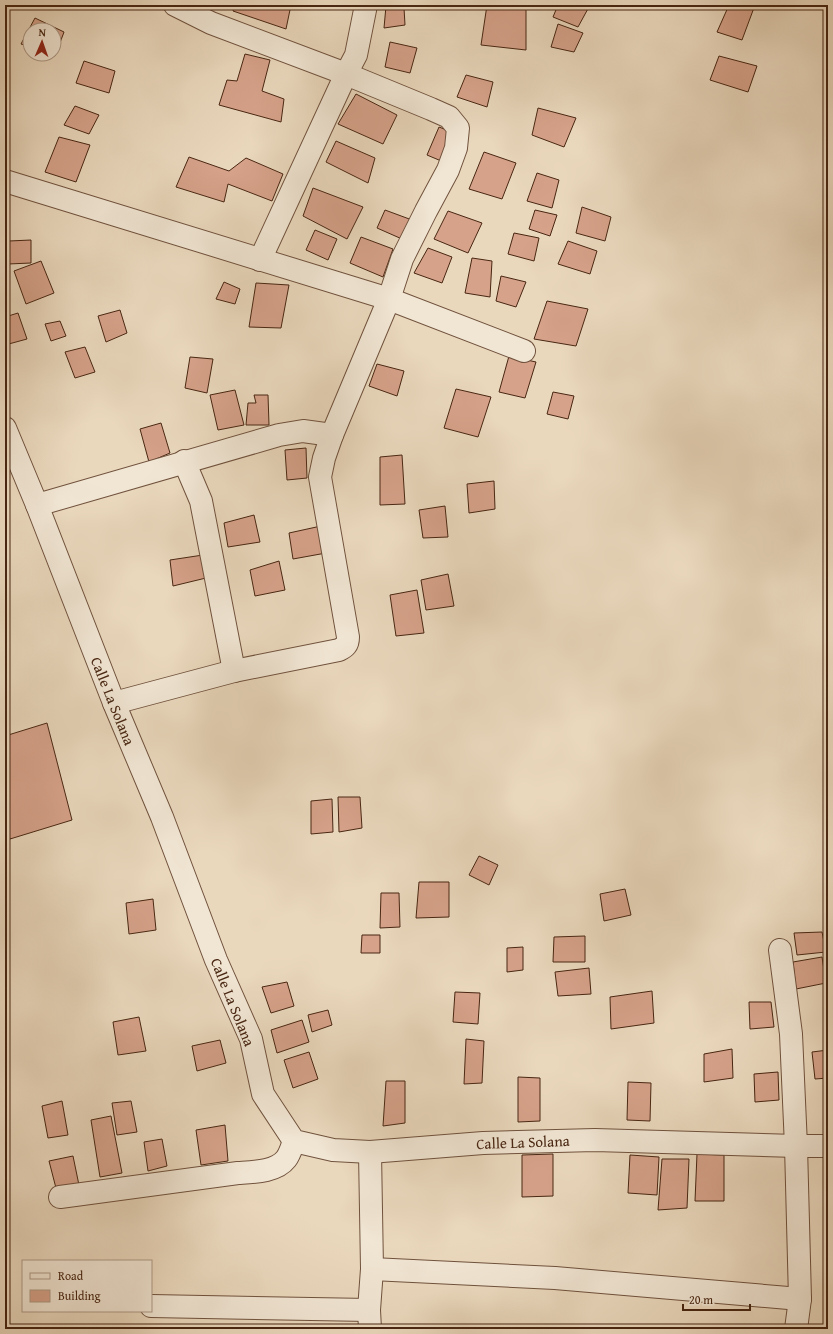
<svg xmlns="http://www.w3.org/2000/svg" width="833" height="1334" viewBox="0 0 833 1334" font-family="'Gentium Book Plus',serif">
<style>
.building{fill:#d6a28a;stroke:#482612}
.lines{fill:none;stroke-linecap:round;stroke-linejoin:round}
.minor-casing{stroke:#70523d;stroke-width:24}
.minor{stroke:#f1e6d4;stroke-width:22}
.labels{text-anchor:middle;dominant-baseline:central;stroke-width:4;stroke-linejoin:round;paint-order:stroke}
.street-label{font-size:15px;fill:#482612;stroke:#f1e6d4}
</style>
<rect width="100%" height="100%" fill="#ead8bd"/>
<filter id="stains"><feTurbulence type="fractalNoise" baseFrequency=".005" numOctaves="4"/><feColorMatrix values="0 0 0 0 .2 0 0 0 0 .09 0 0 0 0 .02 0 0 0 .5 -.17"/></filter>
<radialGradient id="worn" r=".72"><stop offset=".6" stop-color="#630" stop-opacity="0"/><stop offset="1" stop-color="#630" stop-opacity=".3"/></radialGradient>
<g class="building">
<path d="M235 5H291L286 29 233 11Z"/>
<path d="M487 5H526V50L481 45Z"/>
<path d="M558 5H590L578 27 553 17Z"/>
<path d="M729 5H755L742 40 717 32Z"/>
<path d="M386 6 404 8 405 25 384 28Z"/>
<path d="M35 18 64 32 55 56 49 54H54V30H30V47L21 44Z"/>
<path d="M558 24 583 33 574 52 551 47Z"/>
<path d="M390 42 417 48 410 73 385 67Z"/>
<path d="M245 54 270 60 262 91 284 99 281 122 219 105 227 80 237 81Z"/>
<path d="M719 56 757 66 748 92 710 80Z"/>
<path d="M84 61 115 71 109 93 76 83Z"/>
<path d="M466 75 493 82 487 107 457 97Z"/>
<path d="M356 94 397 115 383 144 338 124Z"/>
<path d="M75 106 99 115 89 134 64 125Z"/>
<path d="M538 108 576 118 564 147 532 135Z"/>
<path d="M439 127 457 134 446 163 427 155Z"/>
<path d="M59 137 90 145 76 182 45 172Z"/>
<path d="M336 141 375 158 368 183 326 162Z"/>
<path d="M484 152 516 163 502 199 469 189Z"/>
<path d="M189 157 229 171 246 158 283 174 272 201 228 184 224 202 176 187Z"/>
<path d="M537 173 559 180 552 208 527 201Z"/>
<path d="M313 188 363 207 347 239 303 216Z"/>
<path d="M582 207 611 217 605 241 576 233Z"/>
<path d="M385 210 412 220 402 239 377 228Z"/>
<path d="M535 210 557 215 550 236 529 229Z"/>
<path d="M448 211 482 223 468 253 434 239Z"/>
<path d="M315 230 337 239 328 260 306 250Z"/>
<path d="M514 233 539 238 534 261 508 254Z"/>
<path d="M361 237 393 249 383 277 350 263Z"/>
<path d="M31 240V263L8 264 9 241Z"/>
<path d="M568 241 597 251 590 274 558 264Z"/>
<path d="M428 248 452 257 442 283 414 273Z"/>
<path d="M472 258 492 261 490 297 465 293Z"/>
<path d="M41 261 54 293 26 304 14 271Z"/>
<path d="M501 276 526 282 516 307 496 301Z"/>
<path d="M224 282 240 289 235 304 216 299Z"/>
<path d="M256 283 289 285 281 328 249 327Z"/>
<path d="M547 301 588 309 576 346 534 339Z"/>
<path d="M120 310 127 333 106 342 98 316Z"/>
<path d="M18 313 27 339 5 345V317Z"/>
<path d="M60 321 66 336 51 341 45 324Z"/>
<path d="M85 347 95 372 75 378 65 352Z"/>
<path d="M509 356 536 362 525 398 499 392Z"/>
<path d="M190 357 213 359 207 393 185 388Z"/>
<path d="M377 364 404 371 397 396 369 386Z"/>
<path d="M456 389 491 397 478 437 444 428Z"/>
<path d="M235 390 244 425 218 430 210 395Z"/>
<path d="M553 392 574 396 568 419 547 414Z"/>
<path d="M254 395H268L269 425H246L248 403H256Z"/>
<path d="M161 423 170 453 149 462 140 429Z"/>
<path d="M306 448 307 478 287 480 285 450Z"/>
<path d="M402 455 405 504 380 505V457Z"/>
<path d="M494 481 495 509 469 513 467 484Z"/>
<path d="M445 506 448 537 423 538 419 510Z"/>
<path d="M254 515 260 542 228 547 224 523Z"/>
<path d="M321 526 326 553 293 559 289 533Z"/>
<path d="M203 555 206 578 173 586 170 560Z"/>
<path d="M279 561 285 590 255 596 250 570Z"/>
<path d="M448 574 454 606 426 610 421 580Z"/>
<path d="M417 590 424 633 396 636 390 595Z"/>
<path d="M47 723 72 820 10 839 5 823V736Z"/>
<path d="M338 797H360L362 828 339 832Z"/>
<path d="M332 799 333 832 311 834V801Z"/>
<path d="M479 856 498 865 489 885 469 875Z"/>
<path d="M419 882H449V917L416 918Z"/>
<path d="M625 889 631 915 604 921 600 894Z"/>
<path d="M381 893H399L400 927 380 928Z"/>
<path d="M153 899 156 930 129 934 126 903Z"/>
<path d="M822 932 826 952 797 955 794 933Z"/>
<path d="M362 935H380V953H361Z"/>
<path d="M585 936V962H553L554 937Z"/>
<path d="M523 947V970L507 972V948Z"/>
<path d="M822 957 826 983 796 989 793 962Z"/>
<path d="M589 968 591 994 558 996 555 972Z"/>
<path d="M287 982 294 1006 271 1013 262 987Z"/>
<path d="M652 991 654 1023 611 1029 610 997Z"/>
<path d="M455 992 480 993 478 1024 453 1022Z"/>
<path d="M749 1002H771L774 1027 750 1029Z"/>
<path d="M328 1010 332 1025 312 1032 308 1015Z"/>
<path d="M139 1017 146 1051 118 1055 113 1022Z"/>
<path d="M302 1020 309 1042 277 1053 271 1030Z"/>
<path d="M466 1039 484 1041 482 1083 464 1084Z"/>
<path d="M220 1040 226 1063 197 1071 192 1046Z"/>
<path d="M732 1049 733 1078 704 1082V1054Z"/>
<path d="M828 1050V1078L815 1079 812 1052Z"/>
<path d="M309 1052 318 1079 293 1088 284 1060Z"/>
<path d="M778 1072 779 1100 755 1102 754 1074Z"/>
<path d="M518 1077 540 1078V1121L518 1122Z"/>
<path d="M386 1081H405V1123L383 1126Z"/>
<path d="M628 1082 651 1083 650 1121 627 1120Z"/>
<path d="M62 1101 68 1135 48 1138 42 1106Z"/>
<path d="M131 1101 137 1132 117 1135 112 1103Z"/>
<path d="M111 1116 122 1173 100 1177 91 1120Z"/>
<path d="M225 1125 228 1161 201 1165 196 1130Z"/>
<path d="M162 1139 167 1166 148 1171 144 1142Z"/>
<path d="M553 1154V1196L522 1197V1155Z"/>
<path d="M697 1154 724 1155V1201H695Z"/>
<path d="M630 1155 659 1157 657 1195 628 1193Z"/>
<path d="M73 1156 80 1190 57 1192 49 1161Z"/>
<path d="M662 1159H689L687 1208 658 1210Z"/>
</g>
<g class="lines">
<defs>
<g id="minor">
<path d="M5 181 389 299 524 351"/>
<path d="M260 260 346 74 356 55 366 5"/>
<path d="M5 428 37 505 114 703 162 817 216 960 251 1039 263 1094 294 1141 333 1150 370 1152 483 1143 595 1140 796 1146H828"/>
<path d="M184 461 201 501 234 671"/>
<path d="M37 505 279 435 303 431 332 435"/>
<path d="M114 703 234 671 339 650C345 647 348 645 348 637L320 477 324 458 332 435 389 299 402 259 426 211 448 170 456 148 458 128 449 117 431 109 346 74 211 23 175 5"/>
<path d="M780 950 791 1034 796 1146 800 1299 796 1329"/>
<path d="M60 1197 238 1173C253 1172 276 1172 286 1159 290 1154 292 1146 294 1141"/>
<path d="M372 1269 555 1278 800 1299"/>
<path d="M151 1306 369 1310"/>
<path d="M370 1329 369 1310 372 1269 370 1152"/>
</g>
</defs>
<use href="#minor" class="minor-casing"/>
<use href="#minor" class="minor"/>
</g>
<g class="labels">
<g class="street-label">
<text transform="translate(113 701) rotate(68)">Calle La Solana</text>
<text transform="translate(233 1002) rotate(68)">Calle La Solana</text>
<text transform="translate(523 1142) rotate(-2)">Calle La Solana</text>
</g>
</g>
<rect width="833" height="1334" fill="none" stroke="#ead8bd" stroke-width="20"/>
<rect x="6" y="6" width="821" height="1322" fill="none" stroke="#482612" stroke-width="2"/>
<rect x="10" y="10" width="813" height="1314" fill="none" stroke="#482612"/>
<rect x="22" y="1260" width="130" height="52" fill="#f1e6d4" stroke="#ad9986"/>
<rect x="30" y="1273" width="20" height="6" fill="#f1e6d4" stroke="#ad9986"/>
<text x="58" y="1280" font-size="12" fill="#482612">Road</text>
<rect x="30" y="1290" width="20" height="12" fill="#d6a28a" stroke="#ad9986"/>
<text x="58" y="1300" font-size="12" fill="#482612">Building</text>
<g transform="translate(42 42) rotate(2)"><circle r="19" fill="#f1e6d4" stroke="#ad9986"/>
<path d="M0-3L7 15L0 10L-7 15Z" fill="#8f2418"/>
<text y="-6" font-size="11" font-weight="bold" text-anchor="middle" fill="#482612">N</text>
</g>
<path d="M683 1304v6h67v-6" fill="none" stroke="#482612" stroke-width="2"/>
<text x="689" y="1304" font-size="12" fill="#482612" stroke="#f1e6d4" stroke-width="3" paint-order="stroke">20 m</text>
<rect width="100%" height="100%" filter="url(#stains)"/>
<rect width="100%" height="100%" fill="url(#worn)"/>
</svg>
